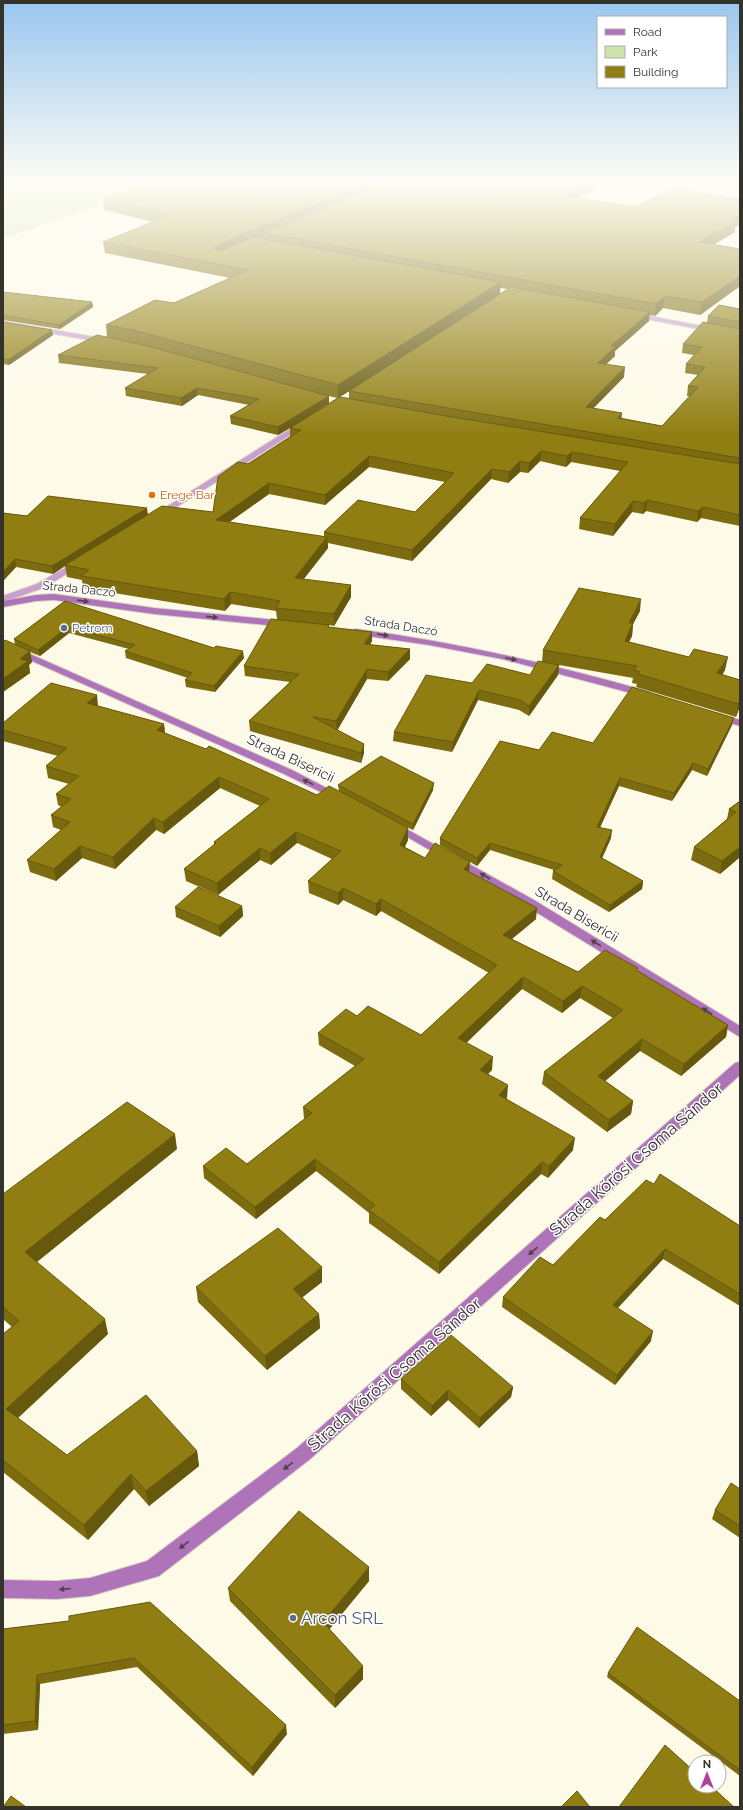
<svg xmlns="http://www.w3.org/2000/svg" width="743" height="1810" viewBox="0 0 743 1810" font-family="Raleway,sans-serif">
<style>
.green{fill:#cee2ab}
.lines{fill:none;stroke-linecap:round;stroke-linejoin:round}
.street-casing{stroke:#d9d6c6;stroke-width:2}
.secondary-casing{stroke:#d9d6c6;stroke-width:2}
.street{fill:#c8a0cf;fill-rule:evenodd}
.secondary{fill:#ae73b9;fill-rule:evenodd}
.wall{fill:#7d6c0f;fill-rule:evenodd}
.shaded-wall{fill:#66580d}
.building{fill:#917e12;stroke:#66580d}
.oneway{fill:#52424e}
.food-dot{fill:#e8710a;stroke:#fff;stroke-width:1.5}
.service-dot{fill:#5c6f8a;stroke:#fff;stroke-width:1.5}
.labels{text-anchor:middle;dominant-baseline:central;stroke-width:3;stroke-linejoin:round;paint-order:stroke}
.far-food-label{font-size:12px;fill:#c56008;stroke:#fff;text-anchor:start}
.far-street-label{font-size:12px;fill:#33322b;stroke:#fff}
.far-service-label{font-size:12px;fill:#4e5e75;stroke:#fff;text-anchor:start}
.street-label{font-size:14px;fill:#33322b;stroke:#fff}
.near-street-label{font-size:17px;fill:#33322b;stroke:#fff}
.near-service-label{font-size:17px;fill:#4e5e75;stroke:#fff;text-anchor:start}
</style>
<rect width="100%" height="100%" fill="#fdfae8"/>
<path class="green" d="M3 183H170L3 238Z"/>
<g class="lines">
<defs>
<g id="street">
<path d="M633 313 740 333V337L631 316 630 315Z"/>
<path d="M3 321 106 339 109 341 106 343 3 325Z"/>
<path d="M301 422 308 424 159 518 152 516Z"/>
<path d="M79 560 82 561V565L43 588 3 602V596L37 584Z"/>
</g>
<g id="secondary">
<path d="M54 594 154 608 286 621 291 624 286 627 154 614 54 600 36 601 3 607V601L36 595Z"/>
<path d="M356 629C456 642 553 664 650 692L651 694 646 697 502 659 429 645 353 634V630Z"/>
<path d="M3 642 292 770 344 797 343 799H335L284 774 3 648Z"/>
<path d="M717 713 740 720V726L713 718 712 716Z"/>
<path d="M394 822 534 900 740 1026V1037L526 906 390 827 388 825Z"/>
<path d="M740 1062V1075L309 1460 159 1576 90 1596 57 1599 3 1598V1580L57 1581 90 1578 147 1561 297 1448 735 1063Z"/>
</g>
</defs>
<use href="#street" class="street-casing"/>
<use href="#secondary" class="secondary-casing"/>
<use href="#street" class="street"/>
<use href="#secondary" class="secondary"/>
</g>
<g class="wall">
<path d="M148 183H596V189L578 198 635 207 740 199V225L735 227V232L713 245 740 249V286L700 315 663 308 655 316 649 315V321L615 351V356L606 364 624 377 593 408 622 418 662 426 690 396H687L688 386 698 375 685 373 686 364 694 355 682 353 683 344 707 323 708 316 740 309V526L701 518 697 522 646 511 643 514 632 512 613 536 579 529 580 518 620 471 571 462 566 467 540 461 528 473 520 472 508 483 491 479 412 561 328 543V548L303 580 351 585V597L334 626 329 625V627L372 641 370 645 410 649V659L388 681 367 679 337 730 364 744V753L361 763 250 731 249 721 290 682 245 676 244 666 277 619 276 611 231 604 225 611 83 588 82 580 67 577 65 566 53 574 16 567 3 581V513L27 516 148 514 213 512 248 464 290 437V428L278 435 231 424 230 416 249 405 198 395 182 406 126 396 125 388 148 374 59 363 58 355 107 337 106 325 174 303 230 278 105 253 103 242 153 222 104 210 103 199ZM500 288 508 289 500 294ZM497 296 349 391V398L340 397ZM329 396 337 398 329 403ZM369 467 445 482 415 512 324 532V537L229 522 269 494 325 505Z"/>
<path d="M3 292 92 302 93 307 60 329 3 320Z"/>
<path d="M3 322 53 335 9 365 3 364Z"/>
<path d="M65 601 214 648 244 658 215 692 186 687 185 680 188 678 126 658 125 651 129 649 69 633 40 656 30 652 32 662 29 665 30 673 3 692V642L15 645 14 639Z"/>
<path d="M640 611 633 624 632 636 629 642 725 670 722 675 740 706 736 717 636 687 637 684 632 683 633 678 559 665 558 675 529 716 519 710 478 700 452 752 393 741 394 732 472 683 530 675 542 662 543 650Z"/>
<path d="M98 706 164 724 165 733 317 795 339 791 338 785 433 790 413 830 398 823 408 840 405 847 425 858 470 872 536 919 512 939 578 972 637 971 728 1025 726 1037 681 1076 640 1051 605 1081 633 1101 631 1114 607 1132 542 1084 544 1072 613 1018 580 998 562 1013 522 989 466 1043 492 1070 488 1074 507 1098 506 1099 573 1150 548 1178 541 1174 439 1274 369 1223V1213L316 1171 256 1219 204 1178 203 1166 247 1164 304 1119 303 1107 355 1066 319 1045 318 1033 357 1016 421 1035 489 973 381 911 376 916 343 900 338 905 309 893 308 881 332 859 297 843 271 865 260 860 218 895 186 881 184 869 214 845V842L260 806 220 788 164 834 156 830 115 869 82 858 56 881 30 872 27 860 61 830 53 827 51 815 62 807 58 805 56 794 69 784 48 778 46 766 58 756 3 741V723Z"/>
<path d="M732 725 707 776 692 770 672 801 619 786 600 828 611 838 602 858 643 881 642 889 609 912 552 879 553 871 554 870 490 850 477 866 440 845V838L539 750Z"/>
<path d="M740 801V857L720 874 691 860 694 847 727 819 729 809Z"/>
<path d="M242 906 243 916 220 937 176 917 175 907Z"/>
<path d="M177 1149 37 1262 108 1334 18 1418 67 1455 197 1451 199 1466 149 1506 134 1489 88 1540 3 1472V1334L12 1327 3 1319V1194Z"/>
<path d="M654 1184 740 1226V1306L663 1259 618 1308 651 1341 615 1385 502 1307 503 1297 553 1265 605 1220Z"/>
<path d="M322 1282 302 1297 319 1314 320 1328 267 1370 198 1302 196 1287Z"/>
<path d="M401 1379 513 1387 511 1397 479 1428 448 1400 431 1416 401 1389Z"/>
<path d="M740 1489V1538L712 1519 715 1510Z"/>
<path d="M369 1581 329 1629 363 1666V1679L335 1708 230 1601 228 1588Z"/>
<path d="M69 1621 287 1734 253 1776 137 1667 40 1684 38 1730 3 1734V1629Z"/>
<path d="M608 1673 740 1701V1776L607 1677Z"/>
</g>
<g class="shaded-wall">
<path d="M370 183H396L264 233V237L249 243 214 260 213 248 249 231Z"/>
<path d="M588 183H596V189L562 207 563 196Z"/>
<path d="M740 215V225L735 227V232L698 254 699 242 730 220Z"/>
<path d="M740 276V286L700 315 702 302Z"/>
<path d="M501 282 500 294 338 398V385Z"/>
<path d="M665 296 663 308 655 316 656 304Z"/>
<path d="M92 302 93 307 60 329 59 325Z"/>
<path d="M650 312 649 321 615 351V356L597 373 598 363 611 346Z"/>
<path d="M52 330 53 335 9 365 8 360Z"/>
<path d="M625 367 624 377 585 417 586 407Z"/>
<path d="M197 388 198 395 182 406 181 398Z"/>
<path d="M329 396V404L278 435V427Z"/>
<path d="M622 413 621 423 618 418Z"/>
<path d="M541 451 540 461 528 473 529 463Z"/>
<path d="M572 452 571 462 566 467 567 456Z"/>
<path d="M369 456V467L325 505V495Z"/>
<path d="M520 461V472L508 483 509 472Z"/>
<path d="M492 469 491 479 412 561V550Z"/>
<path d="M269 483V494L217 531 216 520Z"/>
<path d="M647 500 646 511 643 514 644 503Z"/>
<path d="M633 501 632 512 613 536 615 524Z"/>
<path d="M703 507 701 518 697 522 698 511Z"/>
<path d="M147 508 148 515 65 565V566L53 574 52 566Z"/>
<path d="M327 537 328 548 295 590V578Z"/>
<path d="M15 559 16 567 3 581V572Z"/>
<path d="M351 585V597L334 626V614Z"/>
<path d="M230 592 231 604 225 611 224 599Z"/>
<path d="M641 599 640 611 633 624 632 636 623 653 625 641 629 623Z"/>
<path d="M68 627 69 633 40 656 38 650Z"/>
<path d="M372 632V641L365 653 364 644Z"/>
<path d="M410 649V659L388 681V672Z"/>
<path d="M30 651 32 662 29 665 30 673 3 692V679L20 659Z"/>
<path d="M243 651 244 658 215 692 214 686Z"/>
<path d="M728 657 725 670 715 686 717 673Z"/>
<path d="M559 665 558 675 529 716V706Z"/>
<path d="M367 669V679L337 731 336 721Z"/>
<path d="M479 690 478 700 452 752 453 742Z"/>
<path d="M97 695 98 706 89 714 87 703Z"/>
<path d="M740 700V706L736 717 738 704Z"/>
<path d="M734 718 732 725 707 776 708 769Z"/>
<path d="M164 724 165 736 157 730Z"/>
<path d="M364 744V753L361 763V753Z"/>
<path d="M693 763 692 770 672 801 674 793Z"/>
<path d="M219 777 220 788 164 834 163 822Z"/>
<path d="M620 778 619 786 596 835 597 827Z"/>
<path d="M434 783 433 790 413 830V824Z"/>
<path d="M154 818 156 830 115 869 113 857Z"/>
<path d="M408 828V840L400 856V845Z"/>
<path d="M612 830 611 838 599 865 600 857Z"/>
<path d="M296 832 297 843 271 865 270 853Z"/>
<path d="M490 843V850L477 866V858Z"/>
<path d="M80 846 82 858 56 881 54 869Z"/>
<path d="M740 847V857L720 874 722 861Z"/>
<path d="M260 848V860L218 895 217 883Z"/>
<path d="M470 862 469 874 464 869Z"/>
<path d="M643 881 642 889 609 912 610 905Z"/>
<path d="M343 888V900L338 905V893Z"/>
<path d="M381 899V911L376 916V904Z"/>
<path d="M242 906 243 916 220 937 219 926Z"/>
<path d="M537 908 536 919 502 947 503 935Z"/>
<path d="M523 977 522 989 458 1051V1038Z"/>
<path d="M582 986 580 998 562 1013 563 1001Z"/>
<path d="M728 1025 726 1037 681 1076 684 1064Z"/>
<path d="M642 1039 640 1051 596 1089 598 1076Z"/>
<path d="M493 1057 492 1070 479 1082 480 1070Z"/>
<path d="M508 1085 507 1098 498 1107 499 1095Z"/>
<path d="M633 1101 631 1114 607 1132 609 1120Z"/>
<path d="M175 1134 177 1149 29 1268 25 1252Z"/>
<path d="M575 1138 573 1150 548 1178 549 1166Z"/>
<path d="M315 1159 316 1171 256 1219 255 1207Z"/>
<path d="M542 1162 541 1174 439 1274V1262Z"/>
<path d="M665 1249 663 1259 611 1315 613 1305Z"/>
<path d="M322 1267V1282L294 1304 293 1289Z"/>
<path d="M319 1314 320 1328 267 1370 265 1356Z"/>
<path d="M105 1319 108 1334 10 1425 6 1409Z"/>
<path d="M653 1331 651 1341 615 1385 617 1375Z"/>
<path d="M513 1387 511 1397 479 1428 480 1418Z"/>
<path d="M448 1390V1400L431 1416 432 1406Z"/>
<path d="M197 1451 199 1466 149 1506 146 1491Z"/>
<path d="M131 1474 134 1489 88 1540 84 1525Z"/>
<path d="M369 1567V1581L324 1636 323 1622Z"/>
<path d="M363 1666V1679L335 1708V1695Z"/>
<path d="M37 1675 40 1684 38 1730 35 1721Z"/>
<path d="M286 1725 287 1734 253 1776 252 1767Z"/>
</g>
<g class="building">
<path d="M148 183H370L249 231 213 248 220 251 254 237 501 282 338 385 133 330 106 325 155 300 174 303 248 270 103 242 170 215 103 199Z"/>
<path d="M383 183H588L563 196 635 207 674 188 740 199V215L730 220 736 221 699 242 740 249V276L702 302 665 296 656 304 264 233Z"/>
<path d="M511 287 650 312 611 346H616L598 363 625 367 586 407 622 413 618 418 662 426 698 387 688 386 705 367 686 364 702 347 683 344 703 322 740 329V458L349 391Z"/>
<path d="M3 292 92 302 59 325 3 315Z"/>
<path d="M719 305 740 309V322L708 316Z"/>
<path d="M3 322 52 330 8 360 3 359Z"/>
<path d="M97 335 148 346 329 396 278 427 230 416 259 399 197 388 181 398 125 388 158 368 58 355Z"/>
<path d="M340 397 440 415 740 464V515L703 507 698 511 647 500 644 503 633 501 615 524 580 518 628 462 572 452 567 456 541 451 529 463 520 461 509 472 492 469 412 550 324 532 358 500 415 512 454 473 369 456 325 495 269 483 216 520 327 537 295 578 351 585 334 614 276 608 280 601 230 592 224 599 81 576 89 570 65 565 162 506 213 512 218 477 238 462 248 464 301 430 290 428Z"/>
<path d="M48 496 147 508 52 566 15 559 3 572V513L27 516Z"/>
<path d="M579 588 641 599 629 623H633L625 641 689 657 694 649 728 657 717 673 740 680V700L738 704 638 674 640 672 634 670 637 666 543 650Z"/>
<path d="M65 601 214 648 216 646 243 651 214 686 185 680 192 673 125 651 135 645 68 627 38 650 14 639Z"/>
<path d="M271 619 329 625 328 627 372 632 364 644 410 649 388 672 367 669 336 721 313 717 364 744 361 753 249 721 299 674 244 666Z"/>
<path d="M5 640 30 651 20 659 28 661 3 679V642Z"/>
<path d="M538 661 559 665 529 706 520 700 479 690 453 742 394 732 426 675 472 683 487 664 530 675Z"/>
<path d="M51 683 97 695 87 703 164 724 157 730 206 749 209 746 317 795 329 786 353 798 408 828 400 845 425 858 435 843 470 862 464 869 537 908 503 935 578 972 605 950 638 968 636 970 728 1025 684 1064 642 1039 598 1076 633 1101 609 1120 544 1072 623 1010 582 986 563 1001 523 977 458 1038 493 1057 480 1070 508 1085 499 1095 575 1138 549 1166 542 1162 439 1262 369 1210 375 1205 315 1159 255 1207 203 1166 226 1148 247 1164 312 1113 303 1107 364 1059 318 1033 346 1009 357 1016 368 1006 421 1035 497 965 381 899 376 904 343 888 338 893 308 881 341 851 296 832 270 853 260 848 217 883 184 869 216 843 214 842 269 799 219 777 163 822 154 818 113 857 80 846 54 869 27 860 70 822 51 815 71 799 56 794 79 776 46 766 67 748 3 730V723Z"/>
<path d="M632 687 734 718 708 769 693 763 674 793 620 778 597 827 612 830 600 857 643 881 610 905 553 871 562 865 490 843 477 858 440 838 500 741 539 750 552 732 593 743Z"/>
<path d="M381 756 434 783 413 824 338 785Z"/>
<path d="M740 801V847L722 861 694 847 736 812 729 809Z"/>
<path d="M198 887 242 906 219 926 175 907Z"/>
<path d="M127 1102 175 1134 25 1252 105 1319 6 1409 67 1455 146 1395 197 1451 146 1491 131 1474 84 1525 3 1460V1334L19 1321 3 1307V1194Z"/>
<path d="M660 1174 740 1226V1294L665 1249 613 1305 653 1331 617 1375 503 1297 540 1257 553 1265 600 1217 605 1220 646 1180 654 1184Z"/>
<path d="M278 1228 322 1267 293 1289 319 1314 265 1356 196 1287Z"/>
<path d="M451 1335 513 1387 480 1418 448 1390 432 1406 401 1379Z"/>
<path d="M731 1483 740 1489V1526L715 1510Z"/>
<path d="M299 1511 369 1567 323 1622 363 1666 335 1695 228 1588Z"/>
<path d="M150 1602 286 1725 252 1767 134 1658 37 1675 35 1721 3 1725V1629L69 1621V1616Z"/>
<path d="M637 1627 740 1701V1770L608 1673Z"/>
<path d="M665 1745 695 1772V1786H711L734 1807H619Z"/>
<path d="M577 1791 590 1807H561Z"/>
<path d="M11 1796 26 1807H3Z"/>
</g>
<defs><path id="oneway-solid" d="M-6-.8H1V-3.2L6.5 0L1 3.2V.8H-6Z"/></defs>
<g class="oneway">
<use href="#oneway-solid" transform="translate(83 601) rotate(8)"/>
<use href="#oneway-solid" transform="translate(212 617) rotate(6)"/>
<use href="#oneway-solid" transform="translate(383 635) rotate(9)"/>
<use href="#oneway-solid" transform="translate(511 659) rotate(12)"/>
<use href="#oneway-solid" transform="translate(308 782) rotate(-154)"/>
<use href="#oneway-solid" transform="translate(485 876) rotate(-150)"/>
<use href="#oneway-solid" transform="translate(596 943) rotate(-148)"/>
<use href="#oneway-solid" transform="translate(707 1011) rotate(-148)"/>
<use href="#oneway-solid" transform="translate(533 1251) rotate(139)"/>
<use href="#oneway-solid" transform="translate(288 1466) rotate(143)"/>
<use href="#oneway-solid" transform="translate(184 1545) rotate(143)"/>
<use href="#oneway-solid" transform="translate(65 1589) rotate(175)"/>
</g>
<linearGradient id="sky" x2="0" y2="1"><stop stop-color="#99c6ef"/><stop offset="0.42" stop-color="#fefdf5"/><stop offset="1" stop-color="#fefdf5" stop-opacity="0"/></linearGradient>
<rect width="743" height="436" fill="url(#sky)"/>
<circle class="food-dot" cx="152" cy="495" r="4"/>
<g class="service-dot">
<circle cx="64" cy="628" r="4"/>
<circle cx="293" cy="1618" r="4"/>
</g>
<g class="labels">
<g class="far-food-label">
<text x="160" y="495">Erege Bar</text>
</g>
<g class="far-street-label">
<text transform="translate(79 589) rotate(6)">Strada Daczó</text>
<text transform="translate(401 626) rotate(9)">Strada Daczó</text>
</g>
<g class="far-service-label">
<text x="72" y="628">Petrom</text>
</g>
<g class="street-label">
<text transform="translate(291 758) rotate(25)">Strada Bisericii</text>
<text transform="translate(577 914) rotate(31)">Strada Bisericii</text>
</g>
<g class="near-street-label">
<text transform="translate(636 1159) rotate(-41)">Strada Kőrösi Csoma Sándor</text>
<text transform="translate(394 1374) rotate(-41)">Strada Kőrösi Csoma Sándor</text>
</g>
<g class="near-service-label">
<text x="301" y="1618">Arcon SRL</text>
</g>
</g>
<rect width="743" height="1810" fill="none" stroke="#33322b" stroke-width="8"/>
<rect x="597" y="16" width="130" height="72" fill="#ffffff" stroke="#adadaa"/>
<rect x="605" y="29" width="20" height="6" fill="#ae73b9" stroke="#adadaa"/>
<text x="633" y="36" font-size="12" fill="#33322b">Road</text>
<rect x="605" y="46" width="20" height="12" fill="#cee2ab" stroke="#adadaa"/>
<text x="633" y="56" font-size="12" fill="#33322b">Park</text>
<rect x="605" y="66" width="20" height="12" fill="#917e12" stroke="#adadaa"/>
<text x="633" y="76" font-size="12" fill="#33322b">Building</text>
<g transform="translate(707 1774)"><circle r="19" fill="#ffffff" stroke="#adadaa"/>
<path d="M0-3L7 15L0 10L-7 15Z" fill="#ae3f9d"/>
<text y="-6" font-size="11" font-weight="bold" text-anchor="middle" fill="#33322b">N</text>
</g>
</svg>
